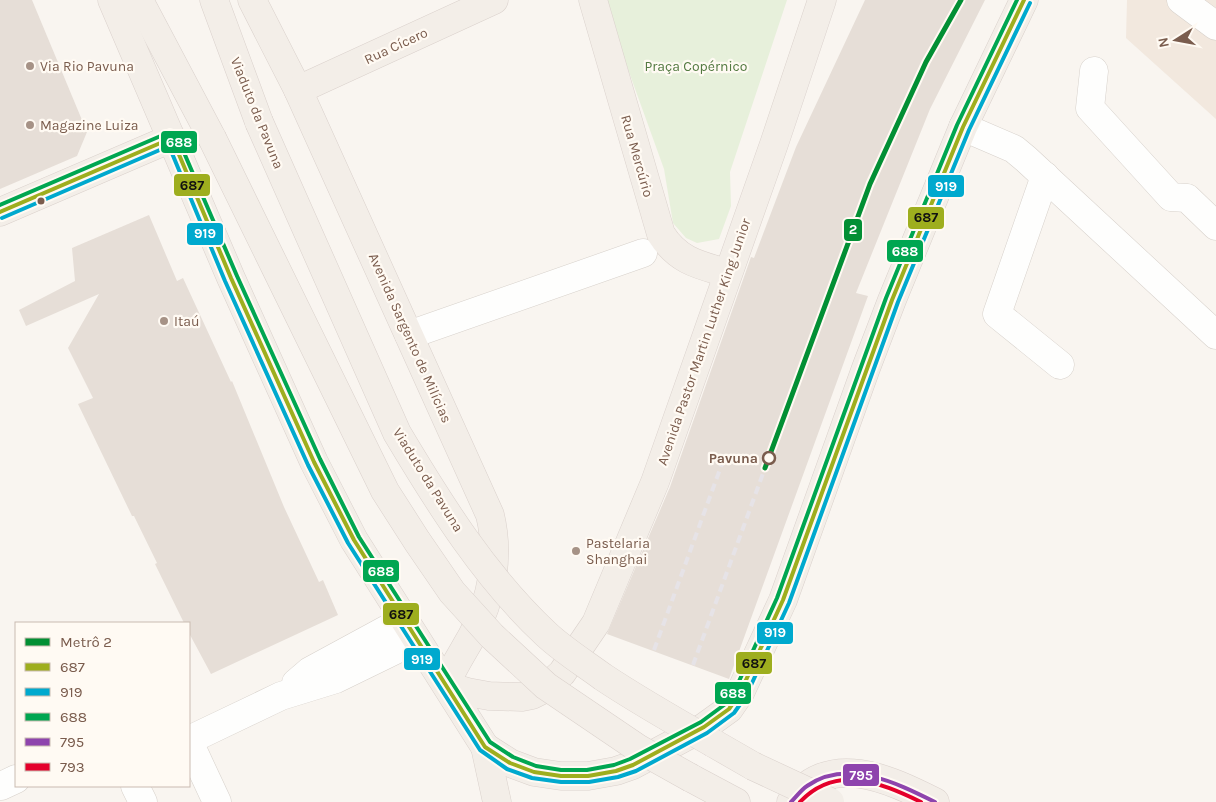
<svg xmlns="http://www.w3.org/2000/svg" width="1216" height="802" viewBox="0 0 1216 802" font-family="Karla,sans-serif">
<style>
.residential{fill:#f2e8de}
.green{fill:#e7f0db}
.building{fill:#e6ded7}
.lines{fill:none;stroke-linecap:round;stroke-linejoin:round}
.minor-casing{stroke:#d7d1cb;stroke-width:29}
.major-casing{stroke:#dad1cc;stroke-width:29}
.minor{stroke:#fefefd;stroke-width:28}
.major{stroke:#f3eee8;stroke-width:28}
.rail{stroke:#e6e3e7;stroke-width:4;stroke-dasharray:8 5;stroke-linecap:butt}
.major-bridge-casing{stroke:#dad1cc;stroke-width:29;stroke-linecap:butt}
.major-bridge{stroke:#f3eee8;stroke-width:28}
.bus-1-casing{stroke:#fffaf3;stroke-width:8}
.bus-2-casing{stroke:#fffaf3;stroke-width:8}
.bus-3-casing{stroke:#fffaf3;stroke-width:8}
.bus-4-casing{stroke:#fffaf3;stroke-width:8}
.bus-5-casing{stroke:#fffaf3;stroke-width:8}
.bus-1{stroke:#9eae1e;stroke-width:4}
.bus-2{stroke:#00a9ce;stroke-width:4}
.bus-3{stroke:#00a651;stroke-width:4}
.bus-4{stroke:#8e44ad;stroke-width:4}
.bus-5{stroke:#e4002b;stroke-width:4}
.metro-1-casing{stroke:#fffaf3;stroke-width:9}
.metro-1{stroke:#028f34;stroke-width:5}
.poi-dot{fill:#a69286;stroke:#fffaf3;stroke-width:2}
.bus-dot{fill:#7a5c4d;stroke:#fffaf3;stroke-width:2}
.stop-dot{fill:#fffaf3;stroke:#7a5c4d;stroke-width:2.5}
.labels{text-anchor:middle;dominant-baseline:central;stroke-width:4.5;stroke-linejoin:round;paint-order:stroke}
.street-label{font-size:14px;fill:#7a5c4d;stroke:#fffaf3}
.poi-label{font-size:14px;fill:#7a5c4d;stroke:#fffaf3;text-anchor:start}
.park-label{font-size:14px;fill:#537a41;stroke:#fffaf3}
.stop-label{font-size:14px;font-weight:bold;fill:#7a5c4d;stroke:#fffaf3;text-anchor:end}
.line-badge{stroke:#fffaf3;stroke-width:2}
.badge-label{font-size:14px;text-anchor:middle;font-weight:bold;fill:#fff}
.pale-badge-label{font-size:14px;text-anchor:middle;font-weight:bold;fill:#111}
</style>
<rect width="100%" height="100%" fill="#f9f5f0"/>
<path class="residential" d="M1127 0H1216V119L1126 38Z"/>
<path class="green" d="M603 0H787L730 172 731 206 719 239 697 243 686 238 673 223 664 169Z"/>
<g class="building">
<path d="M0 0H32L87 132 77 156 0 189Z"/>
<path d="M865 0H985L930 109 856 293 868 296 729 679 607 634 670 487 751 257 754 258 796 147Z"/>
<path d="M149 215 177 281 183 278 231 382 232 381 284 507 319 582 323 580 338 615 211 674 189 633V623H184L155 564 157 563 134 516H132L78 404 93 398 68 348 99 294 26 326 19 310 75 281 72 248Z"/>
</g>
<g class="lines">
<defs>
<g id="minor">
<path d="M1181 0 1216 26"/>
<path d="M1094 71 1090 108 1171 197 1187 198 1216 226"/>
<path d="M963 127 1014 149 1026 159 1216 335"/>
<path d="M1045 176 997 314 1060 365"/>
<path d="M409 335 643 253"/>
<path d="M296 683 310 671 404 620"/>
<path d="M189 740 281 696 336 679 416 640"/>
<path d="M189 742 217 802"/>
<path d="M1 786 16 779"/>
<path d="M135 786 143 802"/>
</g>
<g id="major">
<path d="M112 0 231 278 314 462 354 540 485 747 497 802"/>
<path d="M139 0 212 138"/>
<path d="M214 0 259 122"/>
<path d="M252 0 298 90 490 515C500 556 492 599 472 636 463 652 453 667 446 684"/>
<path d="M593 0 661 234C678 261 699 265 727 273"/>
<path d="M298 90 494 0"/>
<path d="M0 212 172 138"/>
<path d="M447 686 467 692 489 696 522 697 532 695 544 689 562 673 596 623 655 482 774 144 822 0"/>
<path d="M713 743 753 766"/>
<path d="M485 747 510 763 534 772 561 776H588L616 771 633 765 704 727 729 709 740 693 783 600 866 368 892 300 963 127 1024 0"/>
<path d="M691 778 736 802"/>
<path d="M791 802C829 750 889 779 935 802"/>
</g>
</defs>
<use href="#minor" class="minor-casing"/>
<use href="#major" class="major-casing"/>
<use href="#minor" class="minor"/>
<use href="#major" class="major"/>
<g class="rail">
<path d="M654 650 723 461"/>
<path d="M693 665 765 468"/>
</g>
<defs>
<g id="major-bridge">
<path d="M259 122 397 433C440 505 485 577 546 634 563 650 584 663 603 677 639 701 676 722 713 743"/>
<path d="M212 138 385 491 417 541 452 592 492 636 546 686 639 749 691 778"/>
<path d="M753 766 830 802"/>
</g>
</defs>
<use href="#major-bridge" class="major-bridge-casing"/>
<use href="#major-bridge" class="major-bridge"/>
<defs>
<path id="bus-1" d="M0 212 172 138 231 278 314 462 354 540 485 747 510 763 534 772 561 776H588L616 771 633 765 704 727 729 709 740 693 783 600 892 300 963 127 1024 0"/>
<path id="bus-2" d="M2 218 169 146 225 281 308 465 348 543 480 750 507 769 532 778 561 782H589L618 777 636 771 707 733 734 713 746 696 789 603 898 302 969 130 1030 3"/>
<path id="bus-3" d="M0 205 170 132 176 134 237 276 320 459 359 537 490 742 513 757 536 766 561 770H587L614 765 630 759 701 722 724 705 735 690 777 598 886 298 957 125 1017 0"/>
<path id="bus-4" d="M791 802C796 797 801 790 807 786 847 758 897 783 935 802"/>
<path id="bus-5" d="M800 802C836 764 879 782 921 802"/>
</defs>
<use href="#bus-1" class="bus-1-casing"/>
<use href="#bus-2" class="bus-2-casing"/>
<use href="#bus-3" class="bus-3-casing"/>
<use href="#bus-4" class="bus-4-casing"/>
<use href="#bus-5" class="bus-5-casing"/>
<use href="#bus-1" class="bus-1"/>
<use href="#bus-2" class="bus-2"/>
<use href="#bus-3" class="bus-3"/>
<use href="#bus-4" class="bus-4"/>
<use href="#bus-5" class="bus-5"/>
<defs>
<path id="metro-1" d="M765 468 870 184 926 62 961 0"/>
</defs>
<use href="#metro-1" class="metro-1-casing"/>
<use href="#metro-1" class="metro-1"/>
</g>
<g class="poi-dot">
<circle cx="30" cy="66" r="5"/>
<circle cx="30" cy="125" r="5"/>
<circle cx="164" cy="321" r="5"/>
<circle cx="576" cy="551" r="5"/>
</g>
<circle class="bus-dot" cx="41" cy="201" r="4.5"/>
<circle class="stop-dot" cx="769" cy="458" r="6"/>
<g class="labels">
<g class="street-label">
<text transform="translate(396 46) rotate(-25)">Rua Cícero</text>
<text transform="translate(257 113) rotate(68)">Viaduto da Pavuna</text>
<text transform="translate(637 156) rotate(74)">Rua Mercúrio</text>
<text transform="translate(410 338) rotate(66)">Avenida Sargento de Milícias</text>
<text transform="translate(704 342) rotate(-71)">Avenida Pastor Martin Luther King Junior</text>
<text transform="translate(428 480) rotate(58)">Viaduto da Pavuna</text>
</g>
<g class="poi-label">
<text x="40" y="66">Via Rio Pavuna</text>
<text x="40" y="125">Magazine Luiza</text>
<text x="174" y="321">Itaú</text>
<text x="586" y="543">Pastelaria<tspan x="586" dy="16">Shanghai</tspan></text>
</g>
<g class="park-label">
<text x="696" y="66">Praça Copérnico</text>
</g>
<g class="stop-label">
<text x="758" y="458">Pavuna</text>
</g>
</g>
<g class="line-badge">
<rect x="160" y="130" width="38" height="24" rx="5" fill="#00a651"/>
<rect x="173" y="173" width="38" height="24" rx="5" fill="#9eae1e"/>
<rect x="927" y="174" width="38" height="24" rx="5" fill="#00a9ce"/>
<rect x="907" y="206" width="38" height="24" rx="5" fill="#9eae1e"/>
<rect x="843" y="218" width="20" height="24" rx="5" fill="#028f34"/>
<rect x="186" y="222" width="38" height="24" rx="5" fill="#00a9ce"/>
<rect x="886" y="239" width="38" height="24" rx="5" fill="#00a651"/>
<rect x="362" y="559" width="38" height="24" rx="5" fill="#00a651"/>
<rect x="382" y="602" width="38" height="24" rx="5" fill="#9eae1e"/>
<rect x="756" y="621" width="38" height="24" rx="5" fill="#00a9ce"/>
<rect x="403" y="647" width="38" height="24" rx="5" fill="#00a9ce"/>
<rect x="735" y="651" width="38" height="24" rx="5" fill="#9eae1e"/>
<rect x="714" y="681" width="38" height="24" rx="5" fill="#00a651"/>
<rect x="842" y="763" width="38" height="24" rx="5" fill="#8e44ad"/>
</g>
<g class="badge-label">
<text x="179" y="147">688</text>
<text x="946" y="191">919</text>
<text x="853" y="234">2</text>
<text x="205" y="238">919</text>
<text x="905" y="256">688</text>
<text x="381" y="576">688</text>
<text x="775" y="637">919</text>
<text x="422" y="664">919</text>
<text x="733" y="698">688</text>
<text x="861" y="780">795</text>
</g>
<g class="pale-badge-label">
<text x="192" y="190">687</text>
<text x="926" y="222">687</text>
<text x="401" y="619">687</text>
<text x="754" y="668">687</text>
</g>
<rect x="15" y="622" width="175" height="165" fill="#fffaf3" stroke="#cabbb1"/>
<rect x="25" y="638" width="25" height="8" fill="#028f34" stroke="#cabbb1"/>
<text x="60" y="647" font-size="15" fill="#7a5c4d">Metrô 2</text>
<rect x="25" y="663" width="25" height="8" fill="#9eae1e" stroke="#cabbb1"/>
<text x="60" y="672" font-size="15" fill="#7a5c4d">687</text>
<rect x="25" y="688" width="25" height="8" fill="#00a9ce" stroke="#cabbb1"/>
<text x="60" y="697" font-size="15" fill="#7a5c4d">919</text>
<rect x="25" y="713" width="25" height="8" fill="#00a651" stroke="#cabbb1"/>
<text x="60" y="722" font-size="15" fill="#7a5c4d">688</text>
<rect x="25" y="738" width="25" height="8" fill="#8e44ad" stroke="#cabbb1"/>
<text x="60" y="747" font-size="15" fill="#7a5c4d">795</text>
<rect x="25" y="763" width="25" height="8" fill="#e4002b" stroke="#cabbb1"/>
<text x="60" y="772" font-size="15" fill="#7a5c4d">793</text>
<g transform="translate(1176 40) rotate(259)" stroke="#fffaf3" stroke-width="4" paint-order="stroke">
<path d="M0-4L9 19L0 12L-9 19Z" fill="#7a5c4d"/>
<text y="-8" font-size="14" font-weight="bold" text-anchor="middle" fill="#7a5c4d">N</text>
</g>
</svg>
